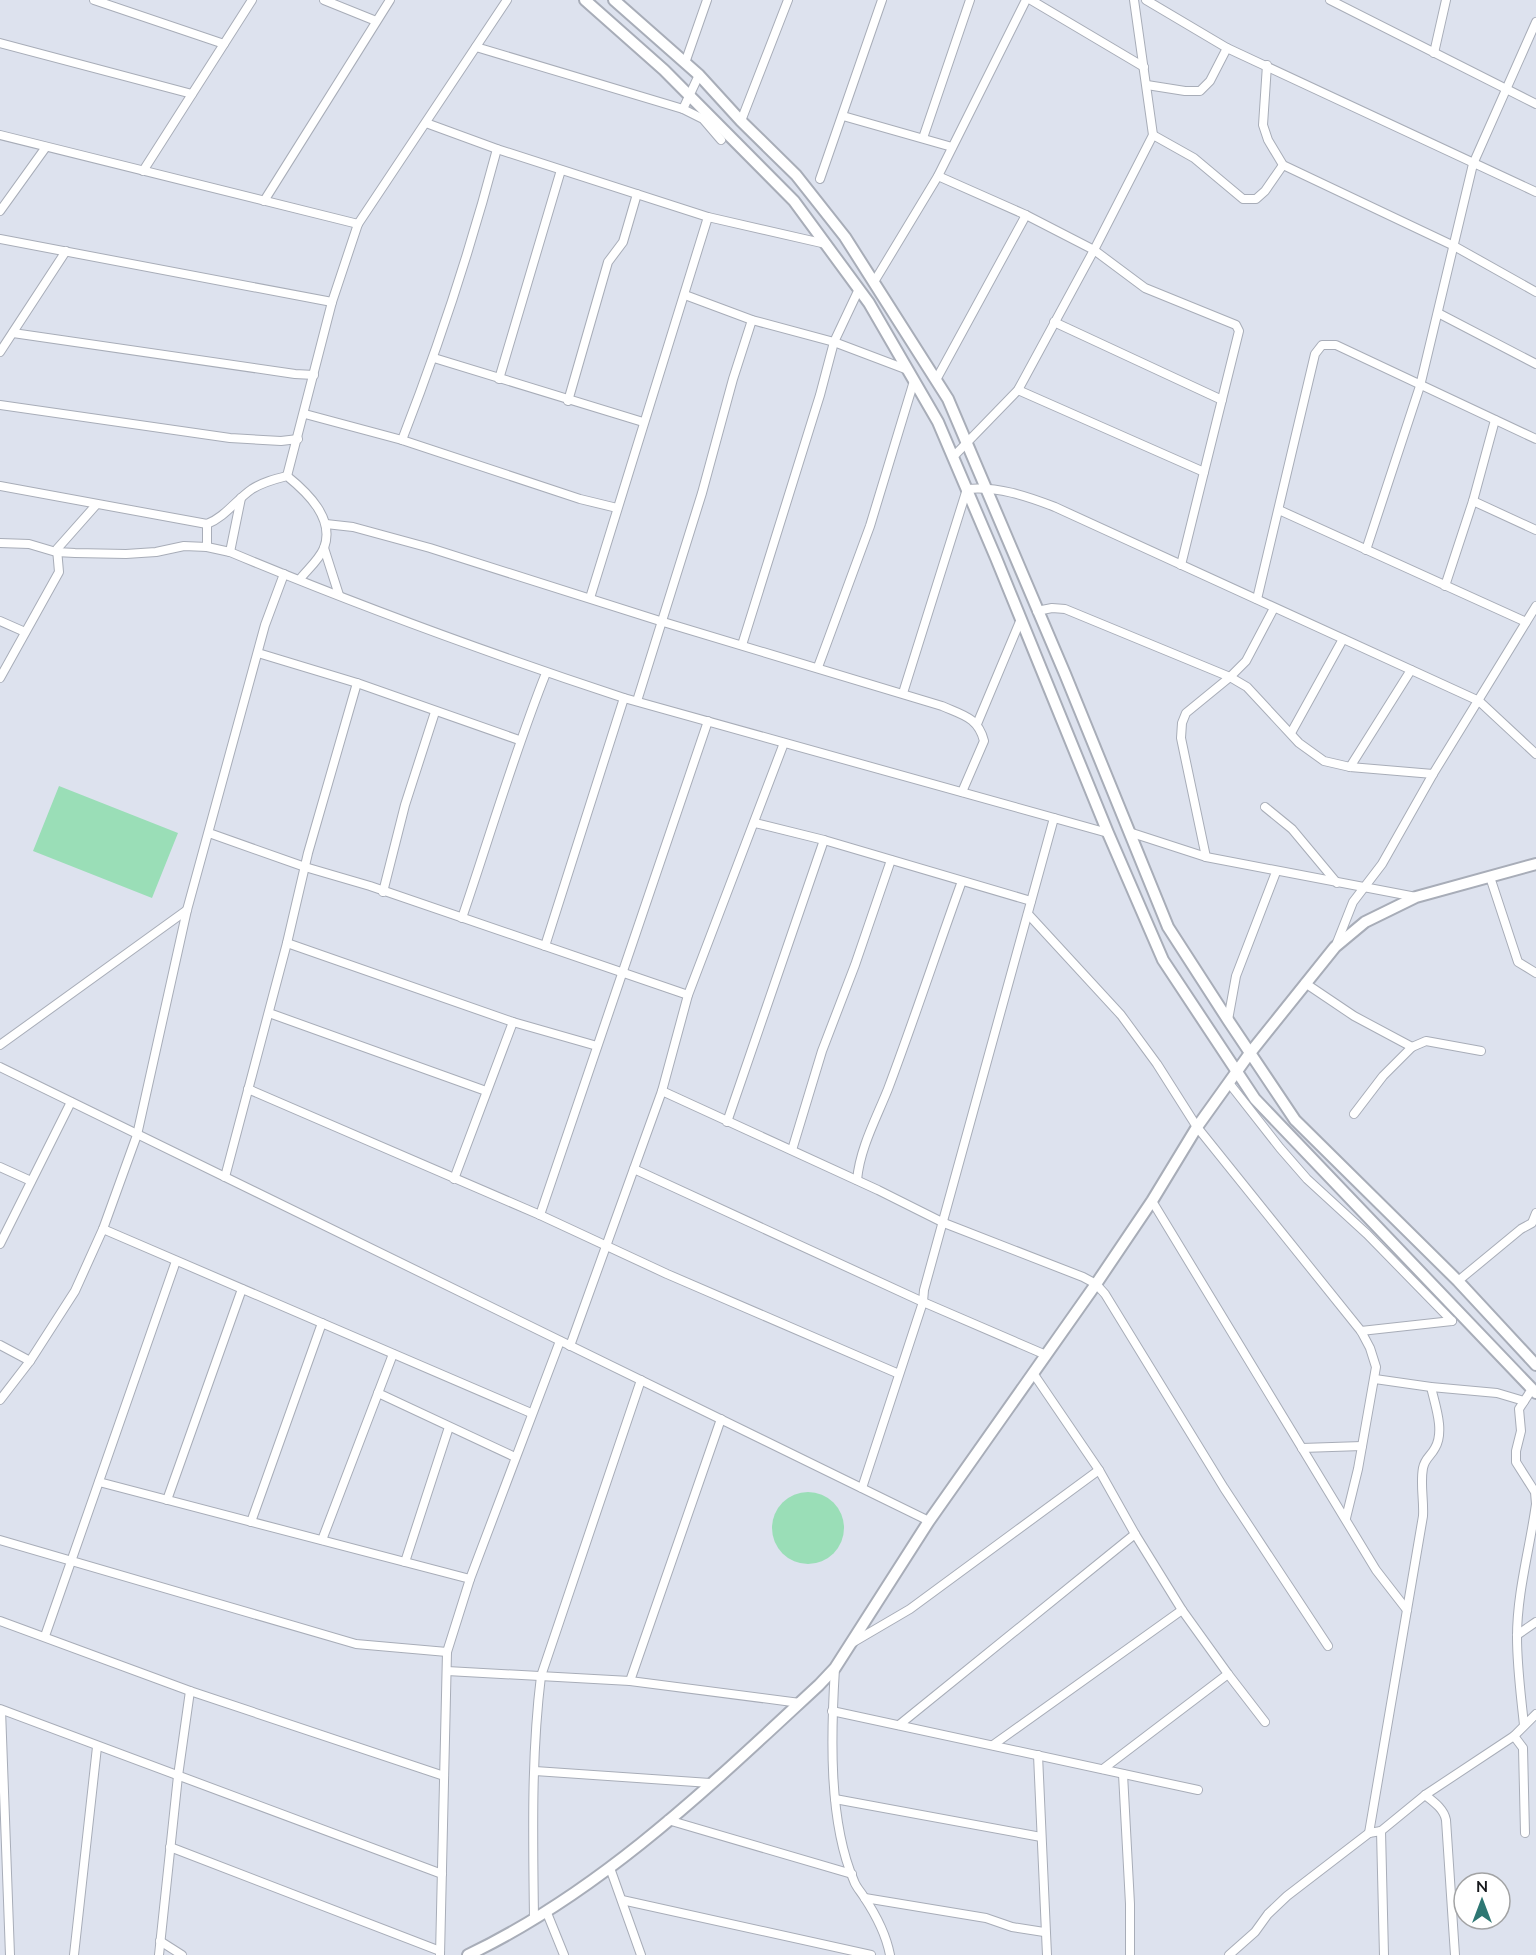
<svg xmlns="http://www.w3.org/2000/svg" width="1536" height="1955" viewBox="0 0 1536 1955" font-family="Mulish,sans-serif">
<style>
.green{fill:#9adeb7}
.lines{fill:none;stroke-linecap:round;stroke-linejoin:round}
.minor-casing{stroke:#a8adb8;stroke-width:10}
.tertiary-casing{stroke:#a8adb8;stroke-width:14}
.secondary-casing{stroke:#a8adb8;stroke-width:14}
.minor{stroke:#fff;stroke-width:8}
.tertiary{stroke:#fff;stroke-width:10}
.secondary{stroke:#fff;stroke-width:10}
</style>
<rect width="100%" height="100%" fill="#dde2ee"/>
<g class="green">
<path d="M59 786 178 833 152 898 33 851Z"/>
<circle cx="808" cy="1528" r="36"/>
</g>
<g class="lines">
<defs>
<g id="minor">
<path d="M94 0 224 44"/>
<path d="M324 0 376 21"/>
<path d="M1031 0 1144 67"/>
<path d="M1146 0 1227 48 1536 192"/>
<path d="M1330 0 1536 104"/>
<path d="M0 43 192 94"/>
<path d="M476 47 683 109"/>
<path d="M1434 53 1446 0"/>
<path d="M685 63 707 0"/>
<path d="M1267 65 1263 125 1268 140 1283 165 1454 246 1536 292"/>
<path d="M699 75 683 109 703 119 721 140"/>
<path d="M1147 85 1185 91H1200L1210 81 1227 48"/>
<path d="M843 116 952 147"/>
<path d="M741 121 788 0"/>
<path d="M426 123 497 149 708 217 826 244"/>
<path d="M0 135 358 224"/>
<path d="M1153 135 1194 158 1243 199H1256L1265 191 1283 165"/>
<path d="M923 138 970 0"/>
<path d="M143 171 252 0"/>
<path d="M938 176 1026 215 1094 250 1145 288 1236 325 1239 331 1204 472"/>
<path d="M820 179 882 0"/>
<path d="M264 201 390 0"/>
<path d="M0 211 46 147"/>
<path d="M0 239 332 302"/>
<path d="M874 282 938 176 1026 0"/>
<path d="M685 295 752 320 834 342 908 370"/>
<path d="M1438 313 1536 364"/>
<path d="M1054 322 1222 400"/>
<path d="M13 333 295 374 314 375"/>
<path d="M0 352 66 251"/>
<path d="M434 358 643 422"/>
<path d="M499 379 561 170"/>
<path d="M936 380 1026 215"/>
<path d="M1018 390 1204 472 1181 565"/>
<path d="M568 401 608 262 623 242 637 194"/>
<path d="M0 405 230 438 281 441 298 439"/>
<path d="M305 414 402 440 580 499 617 508"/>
<path d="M402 440C439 345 471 248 497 149"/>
<path d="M953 457 1018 390 1094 250 1153 135 1134 0"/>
<path d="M287 476 332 302 358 224 507 0"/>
<path d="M0 486 207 524C225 517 236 500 252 489 263 482 275 479 287 476 308 493 335 519 324 548 319 560 307 570 300 579"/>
<path d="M1473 501 1536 530"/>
<path d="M1279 510 1526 622"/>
<path d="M326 524 353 527 430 548 660 621 942 706C962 715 978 717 984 741L962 792"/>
<path d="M0 543 29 544 56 552 75 553 126 554 156 552 184 546 207 547 230 552C359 606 491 654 624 698L1108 833"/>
<path d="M207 547V524"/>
<path d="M324 548 339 595"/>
<path d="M1366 550 1420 386 1473 164 1536 22"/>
<path d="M230 552 241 498"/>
<path d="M1445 586 1473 501 1495 420"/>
<path d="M590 598 708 217"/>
<path d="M1257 599 1315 354 1322 345H1336L1536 439"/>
<path d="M1037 611 1052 608 1065 609 1230 677 1247 687 1299 743 1324 761 1350 767 1433 774"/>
<path d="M0 621 25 632"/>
<path d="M742 645 820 395 834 342 859 289"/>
<path d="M258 653 357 683 519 740"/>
<path d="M818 667 870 526 914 381"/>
<path d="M0 678 59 572 57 549 96 505"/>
<path d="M903 693 967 489C997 486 1027 496 1055 507L1479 701 1536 754"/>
<path d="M637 701 702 493 733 379 752 320"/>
<path d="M977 724 1021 619"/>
<path d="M1291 733 1343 639"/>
<path d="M1350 767 1411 670"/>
<path d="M1265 807 1292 829 1337 883"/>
<path d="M755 823 824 840 1031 901"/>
<path d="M1129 832 1206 857 1416 897"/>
<path d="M209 833 305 867 370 886 688 995"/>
<path d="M1206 857 1181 738 1182 723 1186 713 1230 677 1246 661 1274 608"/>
<path d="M1490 877 1518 962 1536 973"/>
<path d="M383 892 405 805 435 712"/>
<path d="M1028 914 1121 1015 1157 1064 1197 1127 1361 1331 1370 1348 1376 1367 1358 1469 1346 1518"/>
<path d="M462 918C490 836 514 753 546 673"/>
<path d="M287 943 513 1022 597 1046"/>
<path d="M1336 945 1353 902 1382 864 1433 774 1536 606"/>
<path d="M545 946 624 698"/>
<path d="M1305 983 1354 1016 1412 1047 1383 1076 1354 1114"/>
<path d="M269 1013 486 1091"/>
<path d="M1228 1020 1236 976 1276 872"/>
<path d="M0 1045 187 910"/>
<path d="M1412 1047 1426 1041 1481 1051"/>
<path d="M0 1067 929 1521"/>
<path d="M1229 1083 1280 1148 1307 1179 1367 1234 1452 1321"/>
<path d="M248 1089 540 1215 667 1274 899 1374"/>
<path d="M662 1091 878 1190 944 1223 1083 1277 1096 1284 1105 1294 1224 1488 1328 1646"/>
<path d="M727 1122 824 840"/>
<path d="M792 1150 822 1051 855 965 891 860"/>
<path d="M0 1167 31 1181"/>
<path d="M634 1169 923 1302 1046 1355"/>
<path d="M225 1177 287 943 308 853 357 683"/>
<path d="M454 1179 513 1022"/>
<path d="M857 1180C860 1148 876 1119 888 1089 914 1020 937 950 962 881"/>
<path d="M1152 1201 1376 1570 1407 1610"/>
<path d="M540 1215 708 721"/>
<path d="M103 1229 531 1413"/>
<path d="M0 1244 71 1102"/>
<path d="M1458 1281 1521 1229 1532 1223 1536 1213"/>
<path d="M1361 1331 1452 1321"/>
<path d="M0 1345 30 1361"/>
<path d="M570 1346 662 1091 688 995 784 743"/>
<path d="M1033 1373 1099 1470 1135 1534 1182 1610 1228 1674 1265 1722"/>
<path d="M1375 1379 1431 1387 1497 1393 1524 1401"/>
<path d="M378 1393 515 1457"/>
<path d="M0 1400 30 1361 75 1291 103 1229 137 1135 187 910 265 625 284 574"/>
<path d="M1302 1448 1362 1446"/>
<path d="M99 1482 470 1579"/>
<path d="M862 1488 923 1302 924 1290 1054 818"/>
<path d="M167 1500 242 1289"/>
<path d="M251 1522 322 1323"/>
<path d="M0 1540 356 1644 447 1652"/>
<path d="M322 1540 393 1354"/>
<path d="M405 1562 449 1427"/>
<path d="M0 1621 190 1691 444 1776"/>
<path d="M1517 1635 1536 1622"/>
<path d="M45 1636 176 1261"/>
<path d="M852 1643 910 1609 1099 1470"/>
<path d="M835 1668C831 1733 828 1821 854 1881 856 1887 861 1892 864 1897 876 1915 886 1934 890 1955"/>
<path d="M447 1671 630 1681 800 1703"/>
<path d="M630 1681 721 1419"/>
<path d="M0 1709 442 1874"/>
<path d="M1 1710 10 1955"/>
<path d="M832 1711 1198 1790"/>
<path d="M899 1725 1135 1534"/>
<path d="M1524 1725C1521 1696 1517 1667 1517 1637 1517 1592 1530 1548 1536 1504L1535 1492 1516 1462V1451L1521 1431 1519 1409 1532 1389"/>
<path d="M1514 1736 1523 1748 1525 1833"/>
<path d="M993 1745 1182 1610"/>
<path d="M1038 1755 1047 1955"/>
<path d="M1103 1769 1228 1674"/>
<path d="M535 1771 710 1783"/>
<path d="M1123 1774 1130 1904V1955"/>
<path d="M1425 1795C1434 1802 1444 1809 1446 1820L1455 1955"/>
<path d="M835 1799 1041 1837"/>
<path d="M668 1820 852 1874"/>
<path d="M1381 1831 1384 1955"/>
<path d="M1369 1833 1423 1516C1424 1500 1420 1484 1423 1468 1425 1458 1431 1456 1435 1448 1445 1431 1435 1405 1431 1387"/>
<path d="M170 1847 440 1951"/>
<path d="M610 1868 641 1955"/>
<path d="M865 1898 986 1918 1012 1927 1044 1932"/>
<path d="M622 1900 871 1955"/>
<path d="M547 1913 564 1955"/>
<path d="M534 1919C533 1838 531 1757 541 1676L641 1380"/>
<path d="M160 1941 182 1955"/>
<path d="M74 1955 97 1747"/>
<path d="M159 1955 178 1776 190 1691"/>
<path d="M440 1955 447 1652 470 1579 560 1341"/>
<path d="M1229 1955 1255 1932 1268 1914 1287 1896 1369 1833 1381 1831 1425 1795 1514 1736 1536 1714"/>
</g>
<path id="tertiary" d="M468 1955C602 1891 711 1785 819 1685L835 1668 929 1521 1096 1284 1152 1201 1197 1127 1250 1053 1335 947 1365 922 1416 897 1536 864"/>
<g id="secondary">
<path d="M585 0 664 70 794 201 869 303 938 422 996 558 1108 833 1163 960 1255 1099 1536 1393"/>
<path d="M614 0 699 75 741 121 796 175 845 237 948 399 1065 674 1168 927 1228 1020 1295 1120 1458 1281 1536 1365"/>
</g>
</defs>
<use href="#minor" class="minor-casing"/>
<use href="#tertiary" class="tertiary-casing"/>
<use href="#secondary" class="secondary-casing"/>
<use href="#minor" class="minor"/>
<use href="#tertiary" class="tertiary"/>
<use href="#secondary" class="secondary"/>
</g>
<g transform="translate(1482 1901)"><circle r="28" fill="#ffffff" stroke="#a2a3a4" stroke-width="1.5"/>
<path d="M0-4.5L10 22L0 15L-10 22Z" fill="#2e7773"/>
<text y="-9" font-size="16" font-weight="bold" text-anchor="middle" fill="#16181c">N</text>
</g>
</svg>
